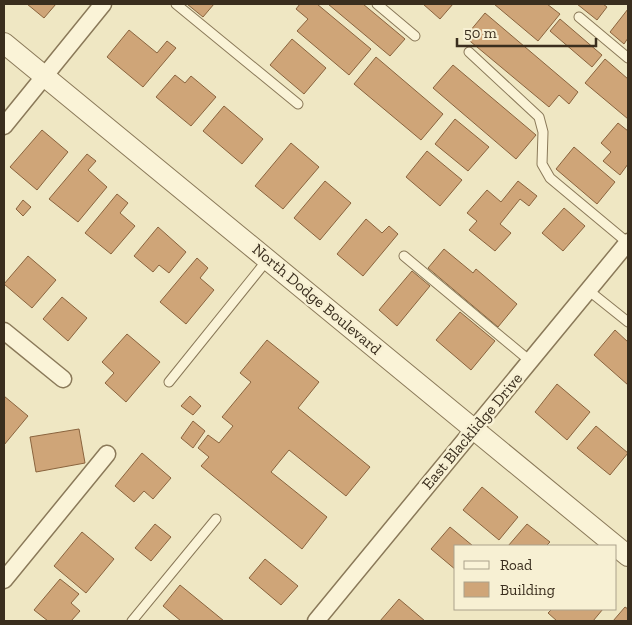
<svg xmlns="http://www.w3.org/2000/svg" width="632" height="625" viewBox="0 0 632 625" font-family="'Zilla Slab',serif">
<style>
.building{fill:#cfa578;stroke:#8a643e}
.lines{fill:none;stroke-linecap:round;stroke-linejoin:round}
.service-casing{stroke:#8a7959;stroke-width:11}
.minor-casing{stroke:#8a7959;stroke-width:19}
.tertiary-casing{stroke:#8a7959;stroke-width:22}
.service{stroke:#faf3d7;stroke-width:9}
.minor{stroke:#faf3d7;stroke-width:16}
.tertiary{stroke:#faf3d7;stroke-width:20}
.labels{text-anchor:middle;dominant-baseline:central;stroke-width:5;stroke-linejoin:round;paint-order:stroke}
.street-label{font-size:16px;fill:#3a2e1e;stroke:#f7f0d3}
</style>
<rect width="100%" height="100%" fill="#efe7c3"/>
<g class="building">
<path d="M27 4H56L44 18Z"/>
<path d="M187 4H214L203 17Z"/>
<path d="M300 4H317L371 49 349 75 297 31 308 19 296 9Z"/>
<path d="M328 4H363L405 39 390 56Z"/>
<path d="M423 4H453L440 19Z"/>
<path d="M494 4H547L560 14 538 41Z"/>
<path d="M577 4H603L607 7 597 20Z"/>
<path d="M628 9V38L624 44 610 32Z"/>
<path d="M485 13 578 92 569 104 559 95 549 107 465 37Z"/>
<path d="M560 19 602 55 592 67 550 31Z"/>
<path d="M129 30 157 53 167 41 176 48 143 87 107 57Z"/>
<path d="M292 39 326 68 304 94 270 65Z"/>
<path d="M376 57 443 114 421 140 354 84Z"/>
<path d="M605 59 628 79V119L585 83Z"/>
<path d="M453 65 536 135 516 159 433 88Z"/>
<path d="M175 75 185 83 191 76 216 97 191 126 156 97Z"/>
<path d="M224 106 263 139 242 164 203 131Z"/>
<path d="M455 119 489 147 468 171 435 144Z"/>
<path d="M618 123 628 131V164L620 175 603 161 611 152 601 143Z"/>
<path d="M42 130 68 152 37 190 10 167Z"/>
<path d="M291 143 319 167 283 209 255 186Z"/>
<path d="M574 147 615 182 597 204 556 169Z"/>
<path d="M427 151 462 180 440 206 406 177Z"/>
<path d="M87 154 96 161 88 170 107 187 78 222 49 199Z"/>
<path d="M325 181 351 203 320 240 294 218Z"/>
<path d="M518 181 537 196 529 206 520 199 500 224 511 233 495 251 469 230 477 221 467 213 487 190 501 202Z"/>
<path d="M117 194 128 203 120 213 135 226 111 254 85 233Z"/>
<path d="M23 200 31 207 23 216 16 209Z"/>
<path d="M564 208 585 226 563 251 542 233Z"/>
<path d="M366 219 382 233 389 226 398 234 363 276 337 254Z"/>
<path d="M158 227 186 252 169 273 159 265 153 272 134 256Z"/>
<path d="M444 249 473 273 476 269 517 304 498 327 428 268Z"/>
<path d="M28 256 56 280 32 308 4 284Z"/>
<path d="M197 258 208 268 200 278 214 290 186 324 160 302Z"/>
<path d="M412 271 430 286 397 326 379 310Z"/>
<path d="M62 297 87 318 68 341 43 319Z"/>
<path d="M460 312 495 341 471 370 436 340Z"/>
<path d="M615 330 628 342V385L594 355Z"/>
<path d="M127 334 160 362 126 402 105 383 114 373 102 362Z"/>
<path d="M267 340 319 382 298 408 370 467 346 496 289 450 271 472 327 517 302 549 201 466 209 457 198 448 208 435 219 443 233 426 222 417 251 382 240 373Z"/>
<path d="M557 384 590 412 567 440 535 412Z"/>
<path d="M4 396 28 416 4 445Z"/>
<path d="M190 396 201 406 193 415 181 406Z"/>
<path d="M193 421 205 431 193 448 181 438Z"/>
<path d="M596 426 628 453 610 475 577 448Z"/>
<path d="M79 429 85 463 36 472 30 437Z"/>
<path d="M142 453 171 478 153 499 144 491 134 502 115 486Z"/>
<path d="M482 487 518 517 499 540 463 510Z"/>
<path d="M155 524 171 537 151 561 135 548Z"/>
<path d="M527 524 550 542 546 546H508Z"/>
<path d="M450 527 473 546H456V570L431 549Z"/>
<path d="M82 532 114 559 86 593 54 566Z"/>
<path d="M265 559 298 586 281 605 249 578Z"/>
<path d="M60 579 79 594 71 603 80 611 71 621H48L34 610Z"/>
<path d="M180 585 224 621H181L163 606Z"/>
<path d="M399 599 425 621H380Z"/>
<path d="M625 607 628 609V621H613Z"/>
<path d="M552 609H603L593 621H557L548 613Z"/>
</g>
<g class="lines">
<defs>
<g id="service">
<path d="M176 4 298 104"/>
<path d="M377 4 415 36"/>
<path d="M579 17 628 58"/>
<path d="M469 52 539 117 543 132 542 164 550 178 628 243"/>
<path d="M404 256 530 361"/>
<path d="M588 290 628 322"/>
<path d="M169 382 268 259"/>
<path d="M132 621 216 519"/>
</g>
<g id="minor">
<path d="M4 126 103 4"/>
<path d="M4 331 63 379"/>
<path d="M4 580 107 454"/>
<path d="M316 621 628 242"/>
</g>
<path id="tertiary" d="M4 43 628 556"/>
</defs>
<use href="#service" class="service-casing"/>
<use href="#minor" class="minor-casing"/>
<use href="#tertiary" class="tertiary-casing"/>
<use href="#service" class="service"/>
<use href="#minor" class="minor"/>
<use href="#tertiary" class="tertiary"/>
</g>
<g class="labels">
<g class="street-label">
<text transform="translate(317 299) rotate(40)">North Dodge Boulevard</text>
<text transform="translate(472 431) rotate(-50)">East Blacklidge Drive</text>
</g>
</g>
<rect width="632" height="625" fill="none" stroke="#3a2e1e" stroke-width="10"/>
<rect x="454" y="545" width="162" height="65" fill="#f7f0d3" stroke="#aba28b"/>
<rect x="464" y="561" width="25" height="8" fill="#faf3d7" stroke="#aba28b"/>
<text x="500" y="570" font-size="15" fill="#3a2e1e">Road</text>
<rect x="464" y="582" width="25" height="15" fill="#cfa578" stroke="#aba28b"/>
<text x="500" y="595" font-size="15" fill="#3a2e1e">Building</text>
<path d="M457 38v8h139v-8" fill="none" stroke="#3a2e1e" stroke-width="2.5"/>
<text x="464" y="38" font-size="15" fill="#3a2e1e" stroke="#f7f0d3" stroke-width="4" paint-order="stroke">50 m</text>
</svg>
